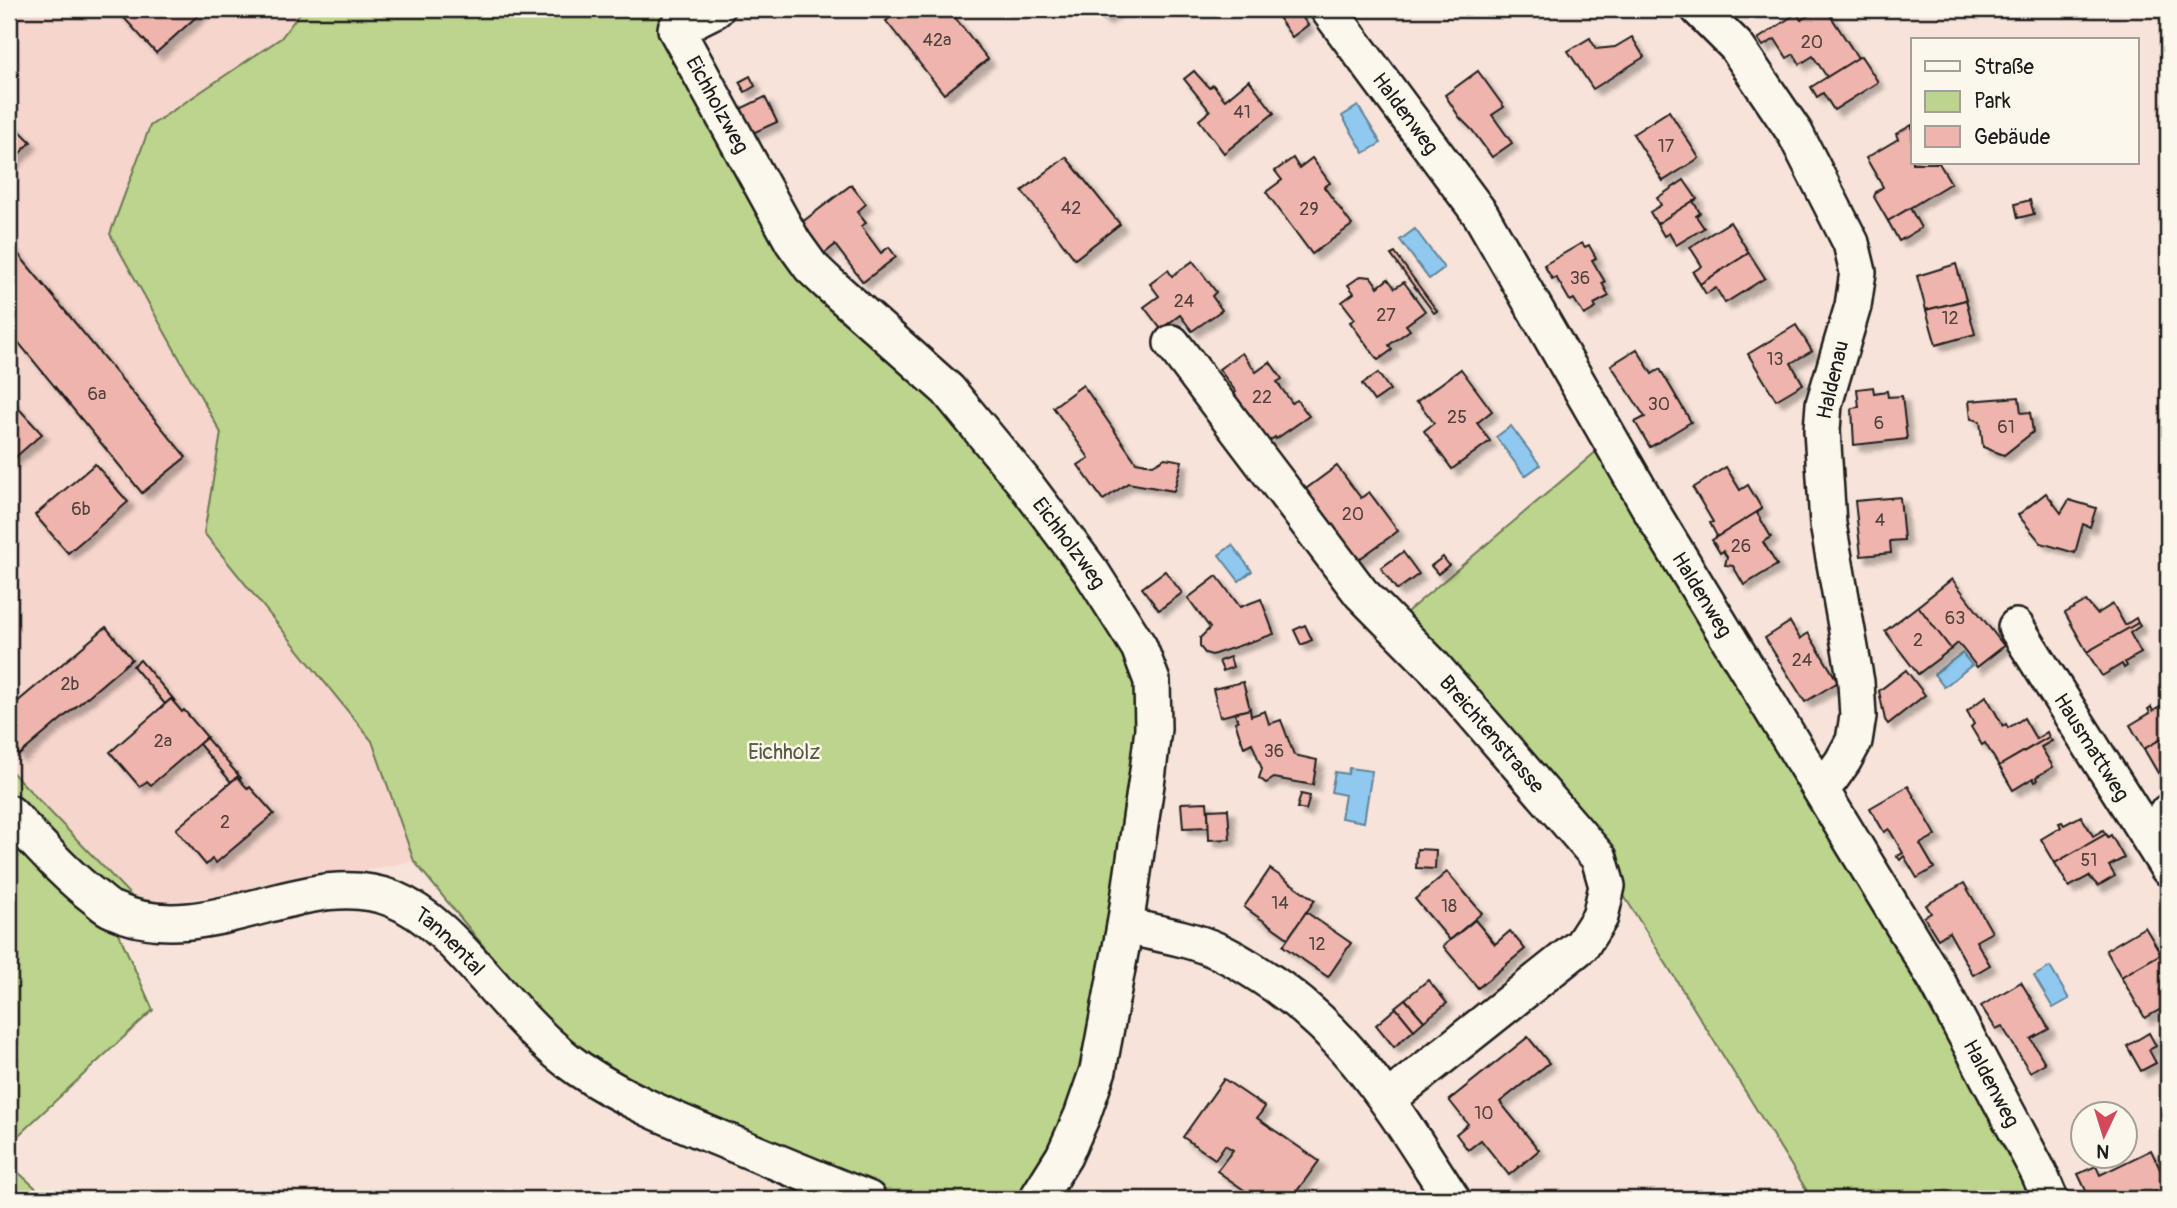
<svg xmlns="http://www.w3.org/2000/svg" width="2177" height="1208" viewBox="0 0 2177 1208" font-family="Pangolin,sans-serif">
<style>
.built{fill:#f5d5cc}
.green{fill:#bcd48b;stroke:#6c7854;stroke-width:2}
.water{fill:#8fc9ef;stroke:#61849b;stroke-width:2}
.building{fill:#efb5ac;stroke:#1c1c1c;stroke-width:2;filter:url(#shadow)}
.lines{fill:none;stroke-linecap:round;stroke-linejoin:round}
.street-casing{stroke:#1c1c1c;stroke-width:40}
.street{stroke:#fbf7ec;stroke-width:35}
.labels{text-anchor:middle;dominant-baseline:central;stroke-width:5;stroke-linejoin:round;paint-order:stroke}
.number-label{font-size:18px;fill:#514240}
.street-label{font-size:21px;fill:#1c1c1c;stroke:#fbf7ec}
.park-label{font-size:21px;fill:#545c43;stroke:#fbf7ec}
</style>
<defs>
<filter id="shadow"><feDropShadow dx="6" dy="6" stdDeviation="2" flood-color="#0004"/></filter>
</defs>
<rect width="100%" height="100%" fill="#f7e3d9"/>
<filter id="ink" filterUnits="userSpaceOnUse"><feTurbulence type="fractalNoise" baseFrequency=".0143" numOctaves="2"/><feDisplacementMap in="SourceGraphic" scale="14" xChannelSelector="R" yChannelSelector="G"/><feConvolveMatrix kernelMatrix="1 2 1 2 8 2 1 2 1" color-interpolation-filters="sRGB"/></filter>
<g filter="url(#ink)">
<path class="built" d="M9 9H303L281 38 150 126 110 234 221 433 204 533 372 741 414 861 261 889 141 906 9 769Z"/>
<g class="green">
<path d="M303 9H684L810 262 913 357 1142 665 1148 726 1095 1065 1028 1199H897L681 1109 583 1058 525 997 414 861 372 741 204 533 221 433 110 234 150 126 281 38Z"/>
<path d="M1598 450 1827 826 2037 1199H1812L1600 857 1395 622Z"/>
<path d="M9 769 141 906 115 925 153 1010 9 1144Z"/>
<path d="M9 1164 48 1199H9Z"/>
</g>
<g class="water">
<path d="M1358 106 1381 143 1364 153 1342 116Z"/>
<path d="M1415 229 1444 268 1429 279 1400 240Z"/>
<path d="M1511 426 1540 465 1525 476 1496 437Z"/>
<path d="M1232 545 1252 571 1239 581 1219 555Z"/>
<path d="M1962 653 1972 665 1944 687 1934 674Z"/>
<path d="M1349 768 1372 771 1364 822 1341 818 1345 795 1331 792 1335 772 1348 774Z"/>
<path d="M2050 967 2069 999 2053 1008 2034 976Z"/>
</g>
<g class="building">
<path d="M116 9H205L156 53Z"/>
<path d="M901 9H948L988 59 944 94 886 21Z"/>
<path d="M1095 9H1114L1115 10 1104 19Z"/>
<path d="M1287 9H1296L1308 25 1292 37 1277 16Z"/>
<path d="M1818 9H1826L1858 58 1827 77 1813 56 1800 64 1794 54 1787 58 1775 39 1763 46 1758 39 1797 13 1801 20Z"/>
<path d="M1632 37 1644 57 1593 89 1568 51 1590 38 1596 49 1615 47Z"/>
<path d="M1861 56 1878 82 1834 110 1823 93 1817 97 1811 87Z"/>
<path d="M1194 71 1209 88 1213 85 1225 100 1249 80 1274 113 1224 153 1199 120 1210 111 1184 79Z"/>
<path d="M1478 71 1504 107 1492 115 1512 143 1492 157 1472 130 1460 118 1445 95Z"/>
<path d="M750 76 755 86 745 92 739 82Z"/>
<path d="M765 97 777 122 746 136 734 112Z"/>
<path d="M1669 111 1699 158 1663 181 1633 134Z"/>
<path d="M9 120 31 142 9 164Z"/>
<path d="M1912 125 1913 163H1939L1951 183 1888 221 1874 197 1876 192 1883 187 1866 158 1898 139 1896 134Z"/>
<path d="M1066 157 1120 224 1075 259 1022 191Z"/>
<path d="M1293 158 1299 168 1312 158 1330 183 1324 187 1352 225 1312 254 1266 192 1282 180 1275 171Z"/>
<path d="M1684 180 1697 199 1657 224 1650 212 1661 205 1657 198Z"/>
<path d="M851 185 866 204 857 212 866 223 861 226 881 253 889 247 896 257 863 282 835 245 821 256 797 226Z"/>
<path d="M2030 200 2034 214 2018 218 2015 204Z"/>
<path d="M1693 201 1700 213 1696 216 1704 228 1676 245 1669 233 1664 236 1657 224Z"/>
<path d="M1910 208 1921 228 1899 241 1888 221Z"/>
<path d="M1730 222 1749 253 1700 284 1693 272 1702 266 1690 247Z"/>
<path d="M9 243 186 457 142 493 9 331Z"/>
<path d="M1582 243 1585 247 1589 245 1596 258 1592 260 1605 282 1602 283 1609 296 1594 304 1596 308 1584 315 1574 299 1570 301 1556 277 1552 279 1544 265Z"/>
<path d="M1395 253 1437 311 1434 313 1391 255Z"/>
<path d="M1749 253 1765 278 1725 303 1716 288 1706 294 1700 284Z"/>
<path d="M1193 261 1216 292 1212 296 1222 310 1192 331 1180 315 1161 329 1144 307 1159 296 1150 284 1168 270 1172 276Z"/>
<path d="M1956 264 1966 300 1926 310 1917 276Z"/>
<path d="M1361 276 1371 277 1378 287 1388 279 1395 288 1404 282 1425 311 1406 325 1410 330 1389 345 1392 350 1378 360 1350 322 1355 319 1342 302 1354 293 1348 285Z"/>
<path d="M1966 300 1975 334 1936 345 1926 310Z"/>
<path d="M1796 325 1812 351 1791 363 1803 384 1776 400 1748 354Z"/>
<path d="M1637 349 1652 374 1660 369 1691 422 1650 447 1635 422 1645 417 1611 365Z"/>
<path d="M1242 353 1256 372 1270 362 1282 379 1277 382 1292 403 1297 400 1309 416 1276 439 1275 437 1269 441 1234 394 1236 392 1219 369Z"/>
<path d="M1461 369 1492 411 1477 423 1490 441 1452 469 1424 431 1434 423 1419 403 1416 402Z"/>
<path d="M1378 373 1390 390 1374 401 1362 384Z"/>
<path d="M1083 385 1136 462 1153 465 1165 458 1182 461 1174 491 1128 483 1103 500 1078 465 1089 458 1053 407Z"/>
<path d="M1873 387 1874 393 1887 391 1888 397 1902 396 1907 439 1854 445 1852 408 1859 407 1857 389Z"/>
<path d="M2019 397 2021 413 2030 412 2033 432 2004 455 1983 447 1980 421 1971 419 1969 401Z"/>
<path d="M9 398 42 434 11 461 9 458Z"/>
<path d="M95 464 128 502 68 553 35 515Z"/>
<path d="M1337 466 1361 498 1369 492 1398 531 1355 562 1303 491Z"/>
<path d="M1726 467 1740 490 1748 485 1762 509 1715 538 1717 536 1710 523 1713 522 1693 488Z"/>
<path d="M2046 493 2061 513 2069 500 2096 508 2090 527 2083 524 2075 553 2041 543 2018 515Z"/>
<path d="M1900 497 1904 540 1890 541 1891 553 1861 556 1855 501Z"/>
<path d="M1762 509 1757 513 1771 537 1763 542 1777 565 1744 585 1733 566 1725 565 1727 557 1723 551 1720 553 1712 540Z"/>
<path d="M1403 552 1419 574 1397 590 1381 568Z"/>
<path d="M1443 557 1449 565 1438 574 1431 566Z"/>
<path d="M1165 571 1182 593 1159 610 1142 588Z"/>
<path d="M1217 576 1240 607 1261 599 1274 634 1212 655 1205 653 1200 647V638L1210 628 1188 598Z"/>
<path d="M1952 579 2004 646 1977 667 1958 643 1951 649 1918 606Z"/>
<path d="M2086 601 2097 614 2113 604 2125 625 2136 618 2138 623 2087 652 2065 613Z"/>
<path d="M1918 606 1951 649 1918 674 1885 631Z"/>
<path d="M1790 622 1800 639 1808 633 1838 682 1805 702 1765 638Z"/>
<path d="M2138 623 2140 626 2130 633 2141 653 2125 662 2127 666 2124 668 2122 664 2102 676 2087 652Z"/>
<path d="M1305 625 1312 640 1301 645 1294 630Z"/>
<path d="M106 627 132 659 19 755 9 743V709Z"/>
<path d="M1230 657 1233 667 1223 671 1219 661Z"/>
<path d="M140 660 175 701 173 702 171 699 165 704 133 666Z"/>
<path d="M1906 670 1925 695 1888 724 1885 720 1879 691Z"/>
<path d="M1243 682 1250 709 1220 717 1213 689Z"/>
<path d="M1986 696 2003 726 2006 724 2008 728 2024 718 2036 739 2047 732 2049 737 1999 766 1985 743 1982 745 1971 727 1974 724 1967 711Z"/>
<path d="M171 699 182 712 184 710 207 737 151 785 147 781 140 787 110 752Z"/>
<path d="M2168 702V735L2144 749 2130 725 2150 713 2148 709 2151 707 2153 711Z"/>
<path d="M1250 709 1251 716 1265 711 1269 724 1281 720 1294 755 1317 760 1313 785 1274 778 1266 783 1259 778 1262 769 1252 743 1244 747 1235 722 1238 721 1235 713Z"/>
<path d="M2168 735V767L2158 773 2144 749Z"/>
<path d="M2049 737 2052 741 2041 747 2053 767 2036 777 2038 780 2035 782 2033 778 2013 790 1999 766Z"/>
<path d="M206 738 241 778 239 780 237 777 231 782 199 744Z"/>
<path d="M237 777 248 789 250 787 274 814 216 863 212 859 206 865 176 829Z"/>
<path d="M1908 786 1936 835 1920 844 1934 868 1917 878 1904 856 1900 860 1897 856 1903 853 1889 829 1884 832 1870 808Z"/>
<path d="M1301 794 1310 796 1306 810 1297 808Z"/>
<path d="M1207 802 1209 827 1183 828 1181 803Z"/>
<path d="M1228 809 1230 839 1209 840 1208 810Z"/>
<path d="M2081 816 2093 836 2103 830 2106 834 2055 863 2041 839 2061 827 2059 823 2062 822 2064 825Z"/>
<path d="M2106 834 2108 837 2111 835 2124 858 2109 866 2115 876 2098 886 2089 876 2069 887 2055 863Z"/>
<path d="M1417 849 1436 850 1435 869 1416 868Z"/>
<path d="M1270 869 1315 900 1288 938 1244 907Z"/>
<path d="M1447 872 1482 913 1450 940 1415 899Z"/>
<path d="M1964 883 1992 932 1976 941 1990 965 1973 975 1949 932 1938 939 1924 917 1931 913 1926 905Z"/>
<path d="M1306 912 1351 943 1328 977 1283 946Z"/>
<path d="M1475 920 1495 944 1510 931 1525 949 1478 988 1443 946Z"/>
<path d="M2145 927 2161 954 2121 977 2106 950Z"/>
<path d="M2168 950V985L2160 990 2168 1005 2145 1018 2121 977Z"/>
<path d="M1428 980 1447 1003 1424 1021 1405 999Z"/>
<path d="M2021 982 2049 1029 2031 1039 2045 1063 2030 1072 2002 1026 1996 1029 1981 1006Z"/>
<path d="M1405 999 1424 1021 1414 1030 1395 1007Z"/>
<path d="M1396 1008 1414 1030 1394 1047 1376 1025Z"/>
<path d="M2149 1033 2156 1046 2149 1050 2156 1063 2141 1071 2127 1046Z"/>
<path d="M1528 1037 1549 1063 1500 1102 1539 1150 1509 1175 1481 1140 1468 1150 1456 1134 1468 1124 1449 1100Z"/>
<path d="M1224 1079 1265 1107 1257 1118 1319 1161 1291 1199H1257L1217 1171 1233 1150 1225 1145 1215 1159 1183 1137Z"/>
<path d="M2151 1150 2168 1186 2147 1196 2149 1199H2090L2078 1174 2096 1166 2100 1175Z"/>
</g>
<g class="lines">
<defs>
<g id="street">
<path id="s1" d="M716 9 676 29 793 242 811 267 828 283 948 390 1023 481 1092 573 1139 647 1152 681 1153 729 1148 771 1125 926 1098 1070 1082 1116 1064 1156 1037 1199"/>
<path id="s2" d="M1328 9 1481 215 1656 519 1937 981 2039 1173 2050 1199"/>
<path d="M1699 9 1736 46 1795 133 1851 243 1858 272 1853 306 1824 404 1822 430 1828 524 1856 682 1858 716 1854 741 1843 761 1831 778 1820 786"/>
<path id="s3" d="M1172 343 1361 593 1433 666 1599 858 1607 886 1600 917 1582 945 1387 1100"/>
<path id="s4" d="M2016 627 2168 868"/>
<path id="s5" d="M9 813C37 842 64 874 96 898 101 902 107 908 113 910 207 953 307 864 393 899 434 916 463 953 492 985 518 1015 546 1046 579 1069 626 1101 679 1122 731 1143 777 1162 822 1181 868 1199"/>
<path d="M2159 853V825L2168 812"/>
<path d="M1125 926C1156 933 1189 938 1218 951 1232 957 1246 966 1260 975 1350 1031 1395 1112 1452 1199"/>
</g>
</defs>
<use href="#street" class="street-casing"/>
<use href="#street" class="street"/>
</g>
</g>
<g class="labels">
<g class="number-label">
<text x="937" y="40">42a</text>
<text x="1812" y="42">20</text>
<text x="1242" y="112">41</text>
<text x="1666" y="146">17</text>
<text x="1071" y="208">42</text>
<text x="1309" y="209">29</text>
<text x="1580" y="278">36</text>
<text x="1184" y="301">24</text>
<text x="1386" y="315">27</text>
<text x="1950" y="318">12</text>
<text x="1775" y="359">13</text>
<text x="97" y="394">6a</text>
<text x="1262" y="397">22</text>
<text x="1659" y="404">30</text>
<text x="1457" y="417">25</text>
<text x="1879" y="423">6</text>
<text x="2006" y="427">61</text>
<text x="81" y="509">6b</text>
<text x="1353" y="514">20</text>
<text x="1880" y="520">4</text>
<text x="1741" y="546">26</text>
<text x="1955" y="618">63</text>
<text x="1918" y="640">2</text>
<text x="1802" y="660">24</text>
<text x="70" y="684">2b</text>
<text x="163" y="741">2a</text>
<text x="1274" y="751">36</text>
<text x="225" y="822">2</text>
<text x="2089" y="860">51</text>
<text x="1280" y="903">14</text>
<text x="1449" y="906">18</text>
<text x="1317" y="944">12</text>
<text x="1484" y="1113">10</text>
</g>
<g class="street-label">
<text stroke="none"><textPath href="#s1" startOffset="131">Eichholzweg</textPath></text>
<text stroke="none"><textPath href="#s2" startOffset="130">Haldenweg</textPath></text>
<text transform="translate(1833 380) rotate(-77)">Haldenau</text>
<text stroke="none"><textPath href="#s1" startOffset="698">Eichholzweg</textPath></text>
<text stroke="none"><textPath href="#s2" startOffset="696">Haldenweg</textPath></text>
<text stroke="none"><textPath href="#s3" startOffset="506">Breichtenstrasse</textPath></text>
<text stroke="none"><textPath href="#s4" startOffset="142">Hausmattweg</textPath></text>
<text stroke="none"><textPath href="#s5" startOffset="500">Tannental</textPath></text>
<text stroke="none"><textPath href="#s2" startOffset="1264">Haldenweg</textPath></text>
</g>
<g class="park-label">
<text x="784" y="752">Eichholz</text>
</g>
</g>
<rect width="2177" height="1208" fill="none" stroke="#fbf7ec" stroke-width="35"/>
<rect x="18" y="18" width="2142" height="1173" fill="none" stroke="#1c1c1c" stroke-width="2.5" filter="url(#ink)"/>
<rect x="1911" y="38" width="228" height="126" fill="#fbf7ec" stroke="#a29f99" stroke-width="2"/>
<rect x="1925" y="61" width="35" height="10" fill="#fbf7ec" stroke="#a29f99" stroke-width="2"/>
<text x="1974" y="74" font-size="21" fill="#1c1c1c">Straße</text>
<rect x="1925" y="91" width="35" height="21" fill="#bcd48b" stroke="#a29f99" stroke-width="2"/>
<text x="1974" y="108" font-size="21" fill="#1c1c1c">Park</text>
<rect x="1925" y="126" width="35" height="21" fill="#efb5ac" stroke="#a29f99" stroke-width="2"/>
<text x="1974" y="144" font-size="21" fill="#1c1c1c">Gebäude</text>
<g transform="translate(2104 1135) rotate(184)"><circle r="33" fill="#fbf7ec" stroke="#a29f99" stroke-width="2"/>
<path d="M0-5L12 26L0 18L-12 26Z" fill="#d1495b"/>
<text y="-10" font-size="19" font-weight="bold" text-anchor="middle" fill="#1c1c1c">N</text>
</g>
</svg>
